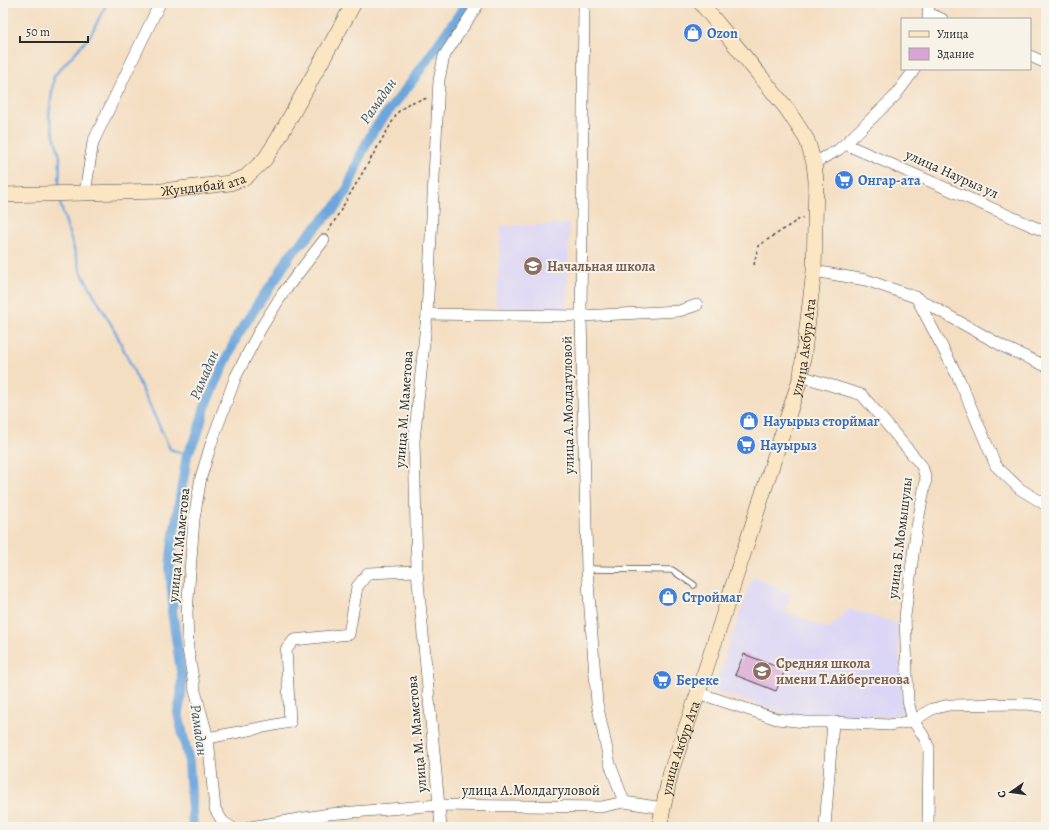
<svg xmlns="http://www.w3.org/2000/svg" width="1049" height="830" viewBox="0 0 1049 830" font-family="Alegreya,serif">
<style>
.built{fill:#dcd6f6}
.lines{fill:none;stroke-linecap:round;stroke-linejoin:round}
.stream{stroke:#6ca6dc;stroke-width:2.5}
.canal{stroke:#6ca6dc;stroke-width:10}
.building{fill:#d9a3d5}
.lane-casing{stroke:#494642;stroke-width:7}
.street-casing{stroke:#494642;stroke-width:12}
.secondary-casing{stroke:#494642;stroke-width:16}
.path{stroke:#494642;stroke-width:1.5;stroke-dasharray:3 3;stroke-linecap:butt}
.lane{stroke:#fff;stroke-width:5.5}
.street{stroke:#fff;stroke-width:11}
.secondary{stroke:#fbe6c4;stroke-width:15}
.labels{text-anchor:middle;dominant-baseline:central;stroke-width:4;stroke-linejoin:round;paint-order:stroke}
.shop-label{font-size:14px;font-weight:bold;fill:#366cbe;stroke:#f7f3e8;text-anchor:start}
.street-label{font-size:14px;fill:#2b2b2b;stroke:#f7f3e8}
.education-label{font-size:14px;font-weight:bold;fill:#785e54;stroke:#f7f3e8;text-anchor:start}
.water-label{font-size:15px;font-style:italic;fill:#425669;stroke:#f7f3e8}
</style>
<rect width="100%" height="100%" fill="#f7f3e8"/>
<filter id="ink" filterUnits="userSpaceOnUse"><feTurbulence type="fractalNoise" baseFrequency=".025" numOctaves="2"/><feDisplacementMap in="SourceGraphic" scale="8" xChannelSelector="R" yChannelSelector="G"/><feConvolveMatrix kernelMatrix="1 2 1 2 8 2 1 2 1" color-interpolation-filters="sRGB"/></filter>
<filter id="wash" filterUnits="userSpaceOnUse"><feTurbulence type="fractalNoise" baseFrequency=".012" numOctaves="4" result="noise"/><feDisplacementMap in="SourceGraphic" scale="16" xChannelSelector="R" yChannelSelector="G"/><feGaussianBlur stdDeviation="0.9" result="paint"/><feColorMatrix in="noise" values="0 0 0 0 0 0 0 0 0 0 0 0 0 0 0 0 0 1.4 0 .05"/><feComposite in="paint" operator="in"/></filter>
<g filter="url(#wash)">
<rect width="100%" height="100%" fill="#f4dec2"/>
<g class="built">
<path d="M569 224 567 308 496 307 501 226Z"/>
<path d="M753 576 792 594 784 611 829 629 848 609 897 623 903 712 888 717 791 715 714 691 732 636Z"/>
</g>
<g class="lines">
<g class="stream">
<path d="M59 186 60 157 49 116 54 76 90 36 107 3"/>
<path d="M60 203 81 272 116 333 170 449 187 455"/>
</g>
<path class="canal" d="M193 827 189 762 178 713 181 697 182 678 172 611 173 603 170 567 173 540 187 455 197 435 205 407 237 336 260 301 277 277 290 255 338 204 348 188 361 154 373 131 413 80 467 3"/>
</g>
<g id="blocks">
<path class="building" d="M744 654 785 670 776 691 735 675Z"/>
</g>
</g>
<g filter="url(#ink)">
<use href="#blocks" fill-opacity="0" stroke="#494642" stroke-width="1"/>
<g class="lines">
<defs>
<path id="lane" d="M587 569 672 570 694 585"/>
<g id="street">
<path d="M584 3 581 316 587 569 597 703 610 764 624 802"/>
<path d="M928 13 942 19"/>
<path d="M928 19 929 3"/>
<path d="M1030 56 1046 63"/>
<path d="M845 144 1046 232"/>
<path d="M814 163 838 150 845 144 895 96 912 73 914 69"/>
<path d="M85 193 93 142 160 3"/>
<path d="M814 271 866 280 915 297 1006 348 1046 366"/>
<path d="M916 297 959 379 996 466 1020 489 1046 505"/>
<path d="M427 314 581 316 679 311 697 305"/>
<path d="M801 376 862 395 922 466 926 479 916 532 905 616 908 701 913 721 923 735 929 748 928 827"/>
<path d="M698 693 777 719 805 722H833L889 725 913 721 932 709 949 705 1028 704 1046 707"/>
<path d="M208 738 290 722 286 650 294 640 349 634 357 587 368 573 417 571"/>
<path d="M231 827 223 822 215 809 208 738 195 691 188 649 187 612 194 519 201 477 212 441 236 376 261 328 283 293 324 240"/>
<path d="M250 827 329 814 438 805 601 807 624 802 663 808"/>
<path d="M441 827 417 571 414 441 427 314 439 80 444 56 479 3"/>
<path d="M825 827 833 722"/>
</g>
<g id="secondary">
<path id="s1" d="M3 195 162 191 230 183 246 177 265 159 278 139 354 3"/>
<path id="s2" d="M659 827 671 771 698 693 801 376 814 271 816 181 814 163 807 140 787 109 701 3"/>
</g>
</defs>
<use href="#lane" class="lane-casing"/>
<use href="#street" class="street-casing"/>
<use href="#secondary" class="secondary-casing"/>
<g class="path">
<path d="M328 232 398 112 409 103 428 98"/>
<path d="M754 265 758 246 801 218H803"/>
</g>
<use href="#lane" class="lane"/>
<use href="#street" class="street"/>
<use href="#secondary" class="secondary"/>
</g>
</g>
<defs>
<symbol id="shop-disc" viewBox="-11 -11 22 22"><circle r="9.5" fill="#3f7fe0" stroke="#f7f3e8"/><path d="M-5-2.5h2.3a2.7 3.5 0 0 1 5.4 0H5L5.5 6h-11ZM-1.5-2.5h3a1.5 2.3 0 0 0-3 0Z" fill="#fff"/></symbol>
<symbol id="supermarket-disc" viewBox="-11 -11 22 22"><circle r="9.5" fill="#3f7fe0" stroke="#f7f3e8"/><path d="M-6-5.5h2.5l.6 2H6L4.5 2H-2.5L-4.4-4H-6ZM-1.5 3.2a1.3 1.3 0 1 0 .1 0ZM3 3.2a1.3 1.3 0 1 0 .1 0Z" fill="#fff"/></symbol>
<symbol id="school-disc" viewBox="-11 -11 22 22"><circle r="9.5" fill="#8d6e63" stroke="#f7f3e8"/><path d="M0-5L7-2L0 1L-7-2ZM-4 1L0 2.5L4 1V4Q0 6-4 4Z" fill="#fff"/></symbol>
</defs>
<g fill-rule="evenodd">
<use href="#shop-disc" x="682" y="22" width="22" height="22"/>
<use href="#supermarket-disc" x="833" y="169" width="22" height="22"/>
<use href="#school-disc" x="522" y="255" width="22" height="22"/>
<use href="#shop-disc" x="738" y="410" width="22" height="22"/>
<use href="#supermarket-disc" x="735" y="434" width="22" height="22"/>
<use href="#shop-disc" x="657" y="586" width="22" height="22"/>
<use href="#school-disc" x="751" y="660" width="22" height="22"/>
<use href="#supermarket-disc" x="651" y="669" width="22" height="22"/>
</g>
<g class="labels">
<g class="shop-label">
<text x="707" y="33">Ozon</text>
<text x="858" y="180">Онгар-ата</text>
<text x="763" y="421">Науырыз сторймаг</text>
<text x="760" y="445">Науырыз</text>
<text x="682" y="597">Строймаг</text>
<text x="676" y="680">Береке</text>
</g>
<g class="street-label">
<text transform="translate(952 174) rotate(24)">улица Наурыз ул</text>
<text stroke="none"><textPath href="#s1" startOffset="201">Жундибай ата</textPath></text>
<text stroke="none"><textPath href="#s2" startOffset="502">улица Акбур Ата</textPath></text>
<text transform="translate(568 405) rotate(-91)">улица А.Молдагуловой</text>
<text transform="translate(404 409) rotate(-86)">улица М. Маметова</text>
<text transform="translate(900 538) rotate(-83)">улица Б.Момышулы</text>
<text transform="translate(179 545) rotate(-84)">улица М.Маметова</text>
<text transform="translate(417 734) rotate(-95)">улица М. Маметова</text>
<text stroke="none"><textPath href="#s2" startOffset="82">улица Акбур Ата</textPath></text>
<text x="531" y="790">улица А.Молдагуловой</text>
</g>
<g class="education-label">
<text x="547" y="266">Начальная школа</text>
<text x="776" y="663">Средняя школа<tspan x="776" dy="16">имени Т.Айбергенова</tspan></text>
</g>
<g class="water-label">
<text transform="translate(378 101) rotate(-55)">Рамадан</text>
<text transform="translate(204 375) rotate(-67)">Рамадан</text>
<text transform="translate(199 730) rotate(82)">Рамадан</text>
</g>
</g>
<rect width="1049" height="830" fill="none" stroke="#f7f3e8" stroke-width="16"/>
<rect x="901" y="18" width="130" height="52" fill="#f7f3e8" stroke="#a5a39c"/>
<rect x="909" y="31" width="20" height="6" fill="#fbe6c4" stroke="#a5a39c"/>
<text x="937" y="38" font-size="12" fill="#2b2b2b">Улица</text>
<rect x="909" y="48" width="20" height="12" fill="#d9a3d5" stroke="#a5a39c"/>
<text x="937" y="58" font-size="12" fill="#2b2b2b">Здание</text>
<g transform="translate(1011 792) rotate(257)" stroke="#f7f3e8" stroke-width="3" paint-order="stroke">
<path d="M0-3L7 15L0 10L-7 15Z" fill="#2b2b2b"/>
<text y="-6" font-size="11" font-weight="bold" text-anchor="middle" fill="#2b2b2b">С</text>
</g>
<path d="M20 36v6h68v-6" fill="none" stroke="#2b2b2b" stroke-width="2"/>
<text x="26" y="36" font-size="12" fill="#2b2b2b" stroke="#f7f3e8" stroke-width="3" paint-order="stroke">50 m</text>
</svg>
